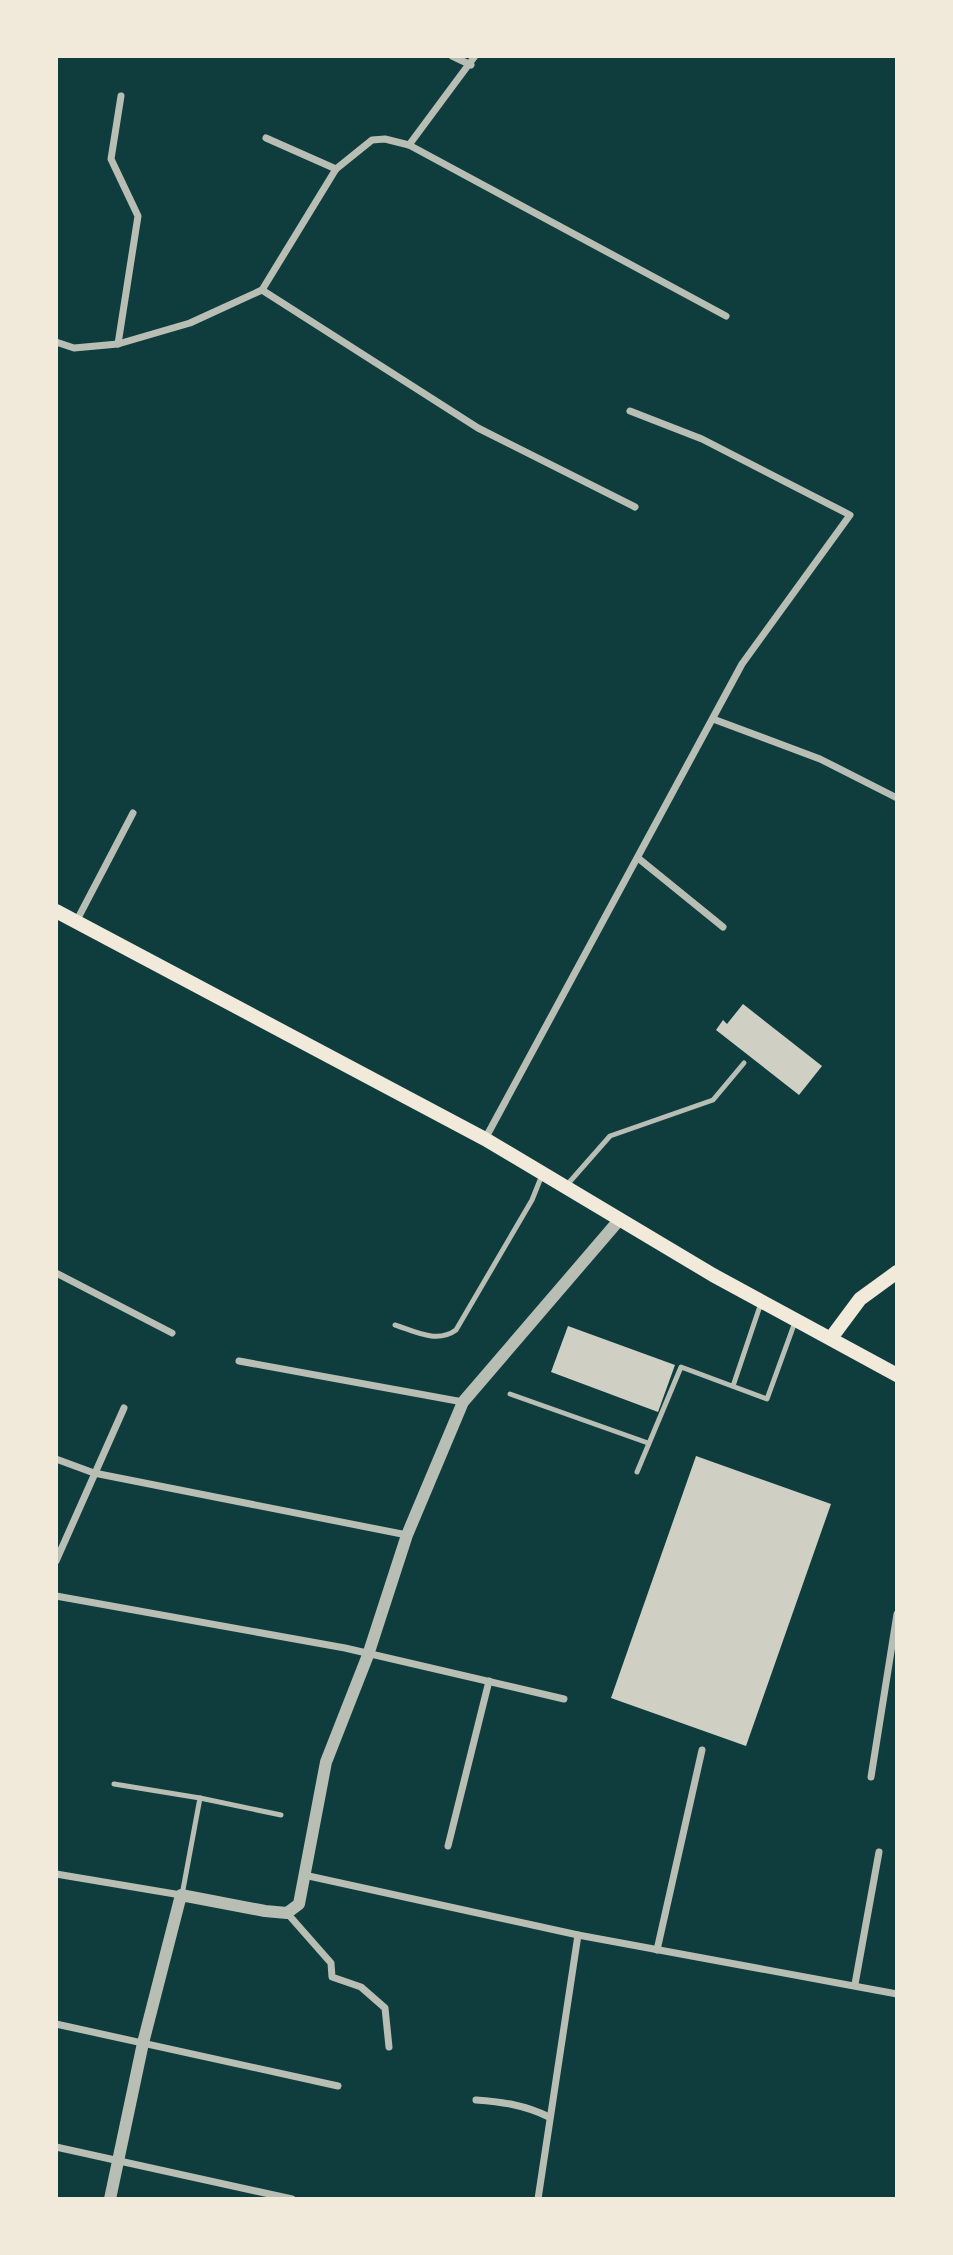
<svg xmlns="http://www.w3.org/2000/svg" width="953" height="2255" viewBox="0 0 953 2255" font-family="Lato,sans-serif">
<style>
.building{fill:#cfcfc3}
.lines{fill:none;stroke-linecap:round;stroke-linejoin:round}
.service{stroke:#b8beb3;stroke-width:5}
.minor{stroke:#b8beb3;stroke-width:7}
.tertiary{stroke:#b8beb3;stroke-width:12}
.secondary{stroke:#f1e9da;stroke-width:14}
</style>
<rect width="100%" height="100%" fill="#0f3d3e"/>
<g class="building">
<path d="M743 1004 822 1066 799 1095 716 1030 723 1020 727 1024Z"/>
<path d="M568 1326 675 1365 658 1412 551 1372Z"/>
<path d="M696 1456 831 1504 746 1746 611 1698Z"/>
</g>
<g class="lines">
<g class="service">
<path d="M566 1186 610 1136 713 1100 744 1063"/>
<path d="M395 1325C414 1331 437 1344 456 1330L532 1200 542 1175"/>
<path d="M733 1386 761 1303"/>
<path d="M510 1394 648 1443"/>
<path d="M637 1472 681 1367 767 1399 795 1322"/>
<path d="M114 1784 200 1798 182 1895"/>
<path d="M200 1798 281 1815"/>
</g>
<g class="minor">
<path d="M452 56 471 65"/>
<path d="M266 138 336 169"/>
<path d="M409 145 475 56"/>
<path d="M262 290 478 428 635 507"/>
<path d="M56 342 74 348 118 344 190 323 262 290 336 169 372 140 385 139 409 145 726 316"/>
<path d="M118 344 138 216 111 159 121 96"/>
<path d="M713 719 820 759 897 798"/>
<path d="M638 858 723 927"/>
<path d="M77 920 133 813"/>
<path d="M485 1139 742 664 850 515 702 439 630 411"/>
<path d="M56 1273 172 1333"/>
<path d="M239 1361 463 1402"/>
<path d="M56 1459 94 1473 407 1535"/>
<path d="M56 1561 124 1408"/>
<path d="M56 1596 345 1648 564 1699"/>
<path d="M871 1777 897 1614"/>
<path d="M448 1846 489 1681"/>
<path d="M56 1874 181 1895"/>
<path d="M304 1875 578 1935 897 1994"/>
<path d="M287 1913 331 1963 332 1977 361 1987 385 2008 389 2047"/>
<path d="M657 1950 702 1750"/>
<path d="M855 1984 879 1852"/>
<path d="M56 2024 338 2086"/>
<path d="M476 2100C503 2102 525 2105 549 2117"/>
<path d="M56 2147 292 2199"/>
<path d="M538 2199 578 1935"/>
</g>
<path class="tertiary" d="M110 2199 143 2043 181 1895 265 1911 287 1913 299 1904 326 1762 368 1655 407 1535 463 1402 620 1219"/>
<g class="secondary">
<path d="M56 911 485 1139 713 1275 897 1375"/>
<path d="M831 1338 860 1299 897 1272"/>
</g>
</g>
<rect width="953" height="2255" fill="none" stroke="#f1e9da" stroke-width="116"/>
</svg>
